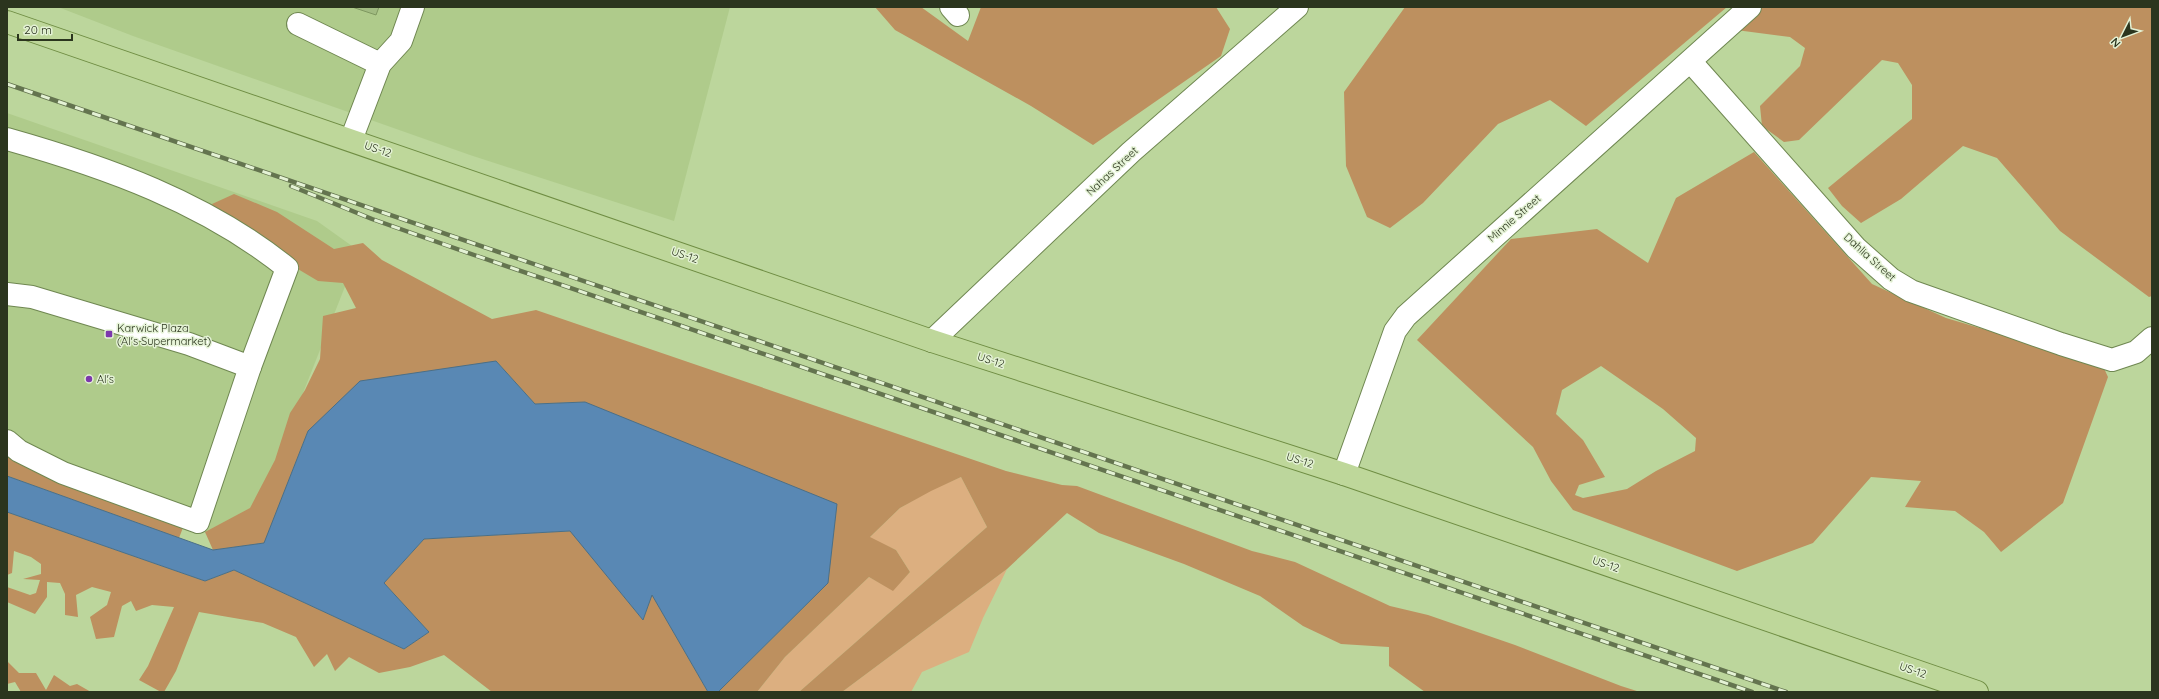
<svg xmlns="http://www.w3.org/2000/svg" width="2159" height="699" viewBox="0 0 2159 699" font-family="Quicksand,sans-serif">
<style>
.built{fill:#afcb8b}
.green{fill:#dcaf80}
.forest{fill:#bd905f;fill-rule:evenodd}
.water{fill:#5988b4;stroke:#4b6f87}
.building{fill:#a1bb81;stroke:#7f9860}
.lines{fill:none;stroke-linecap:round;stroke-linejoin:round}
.minor-casing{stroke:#6f8751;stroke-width:24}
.major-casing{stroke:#6f8d43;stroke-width:24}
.minor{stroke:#fff;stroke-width:22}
.major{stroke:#bed79a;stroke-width:22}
.rail-casing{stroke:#64744f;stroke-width:4.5}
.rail{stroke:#e4f2d5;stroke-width:3;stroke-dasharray:9;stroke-linecap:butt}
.poi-dot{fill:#7c38ac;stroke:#e4f2d5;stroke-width:1.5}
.labels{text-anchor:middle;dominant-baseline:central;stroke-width:3;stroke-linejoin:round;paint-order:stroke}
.street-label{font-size:11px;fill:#2b351e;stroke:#e4f2d5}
.poi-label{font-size:11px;fill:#2b351e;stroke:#e4f2d5;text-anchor:start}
</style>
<rect width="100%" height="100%" fill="#bcd69c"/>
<g class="built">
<path d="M58 7H730L674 221 470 155 133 36Z"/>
<path d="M7 113 317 221 359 251 247 535 205 532 24 465 7 450Z"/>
</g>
<g class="green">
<path d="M961 477 987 527 799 692H757L785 657 869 577 893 590 910 572 896 550 869 538 900 508 931 490Z"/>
<path d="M1007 569 983 618 969 652 922 672 911 692H842Z"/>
</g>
<g class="forest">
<path d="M875 7H921L968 41 981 7H1216L1230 29 1221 56 1093 145 1031 106 895 30Z"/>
<path d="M1405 7H1727L1586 126 1550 100 1498 124 1423 203 1390 228 1367 217 1346 166 1344 92Z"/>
<path d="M1761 7H2152V296L2149 297 2060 231 1997 158 1963 146 1901 199 1861 223 1842 206 1828 188 1912 119V85L1898 63 1882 60 1799 140 1784 142 1762 126 1760 106 1800 66 1805 48 1790 37 1736 30Z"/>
<path d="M1754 152 1872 284 1946 318 2102 364 2108 377 2063 503 2001 552 1984 532 1955 511 1905 507 1921 481 1871 477 1813 543 1737 571 1573 510 1551 481 1533 447 1417 340 1511 239 1597 229 1648 263 1676 198ZM1601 366 1663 409 1696 438 1695 451 1656 471 1627 489 1583 498 1575 495 1579 485 1605 477 1583 440 1556 414 1562 390Z"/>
<path d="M234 194 277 212 334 249 363 243 382 260 492 319 536 310 1006 471 1062 485 1077 486 1252 551 1295 562 1390 606 1428 615 1515 645 1621 686 1640 692H1425L1389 666V647L1341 644 1303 626 1260 596 1184 564 1099 533 1067 513 1007 569 842 692H799L987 527 961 477 931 491 900 508 870 537 896 550 910 572 893 591 869 577 785 657 757 692H718L828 583 585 402 535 404 496 361 308 431 265 543 213 550 205 532 250 508 275 460 290 413 305 390 320 359 323 316 356 308 343 283 318 281 224 225 212 204Z"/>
<path d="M7 450 184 525 179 538 7 476Z"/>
<path d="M7 512 205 581 234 570 404 649 429 632 384 583 424 539 571 531 643 620 652 594 708 692H492L444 655 410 667 379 673 349 657 335 671 327 654 314 667 296 637 263 623 199 612 176 671 164 692H161L139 680 148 666 174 607 152 605 136 611 131 601 122 606 114 637 96 639 90 617 107 605 111 592 92 587 76 595 78 617 65 615V594L60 583 47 582V597L35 614 7 602V587L30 595 36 593 40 580 23 579 41 574V564L31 557 14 551 12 573 7 575Z"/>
<path d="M7 661 19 673H36L46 690 54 675 70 686 77 684 91 692H21L15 682 7 684Z"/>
</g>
<path class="water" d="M496 361 535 404 585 402 837 504 828 583 718 692H708L652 595 643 620 570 531 424 539 384 583 429 632 404 649 234 570 205 581 7 512V476L213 550 264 543 308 431 360 381Z"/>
<path class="building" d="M352 7H379L376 15Z"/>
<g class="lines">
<defs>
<g id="minor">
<path d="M951 7 958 15"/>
<path d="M298 24 380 64"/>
<path d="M1691 62 1856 248 1891 279 1911 291 2061 344 2112 360 2136 352 2152 338"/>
<path d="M7 139C106 167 205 202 287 268L250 367 198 522 63 473 19 451 7 441"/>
<path d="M351 140 380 64 401 41 413 7"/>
<path d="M7 294 32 297 189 344 250 367"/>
<path d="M932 341 1131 152 1297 7"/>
<path d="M1344 474 1395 331 1406 316 1750 7"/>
</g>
<path id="major" d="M7 22 932 341 1344 474 1977 692"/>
</defs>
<use href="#minor" class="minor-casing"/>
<use href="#major" class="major-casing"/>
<use href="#minor" class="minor"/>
<use href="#major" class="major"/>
<defs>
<g id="rail">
<path d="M7 84 1786 692"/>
<path d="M291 186 372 219 477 256 1752 692"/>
</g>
</defs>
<use href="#rail" class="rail-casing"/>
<use href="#rail" class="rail"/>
</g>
<g class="poi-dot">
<rect x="105" y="330" width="8" height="8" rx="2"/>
<circle cx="89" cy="379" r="4"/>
</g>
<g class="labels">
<g class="street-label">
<text transform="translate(378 149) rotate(19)">US-12</text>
<text transform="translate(1112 171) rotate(-43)">Nahas Street</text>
<text transform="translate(1514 218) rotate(-41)">Minnie Street</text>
<text transform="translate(685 255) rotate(19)">US-12</text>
<text transform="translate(1870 257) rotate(42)">Dahlia Street</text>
<text transform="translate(991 360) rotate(18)">US-12</text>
<text transform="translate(1300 460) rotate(18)">US-12</text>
<text transform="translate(1606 564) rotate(19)">US-12</text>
<text transform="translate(1913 670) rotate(19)">US-12</text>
</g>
<g class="poi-label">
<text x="117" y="328">Karwick Plaza<tspan x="117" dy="13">(Al's Supermarket)</tspan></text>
<text x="97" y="379">Al's</text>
</g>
</g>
<rect width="2159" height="699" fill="none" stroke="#2b351e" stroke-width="16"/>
<g transform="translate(2123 36) rotate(228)" stroke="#e4f2d5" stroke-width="3" paint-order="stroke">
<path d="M0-3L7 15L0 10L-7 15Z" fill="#2b351e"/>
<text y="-6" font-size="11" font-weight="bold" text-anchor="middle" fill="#2b351e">N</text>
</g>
<path d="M18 34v6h54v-6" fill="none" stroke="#2b351e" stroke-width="2"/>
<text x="24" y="34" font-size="12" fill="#2b351e" stroke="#e4f2d5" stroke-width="3" paint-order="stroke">20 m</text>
</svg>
